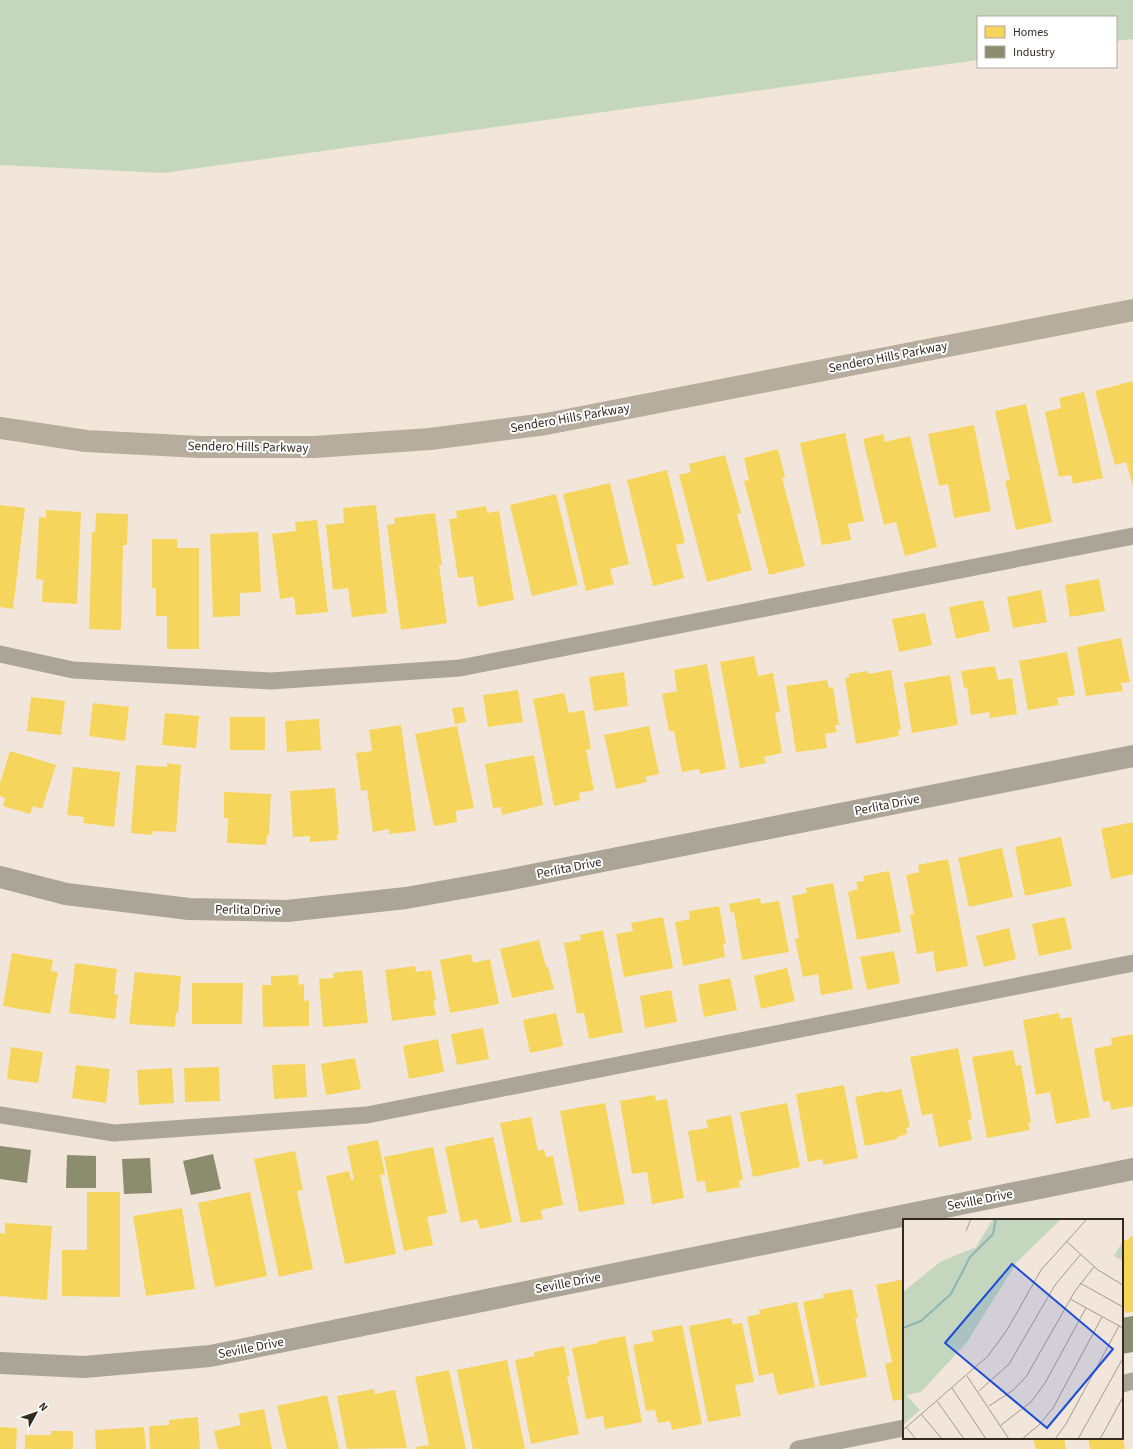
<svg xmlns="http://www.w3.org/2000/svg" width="1133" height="1449" viewBox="0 0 1133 1449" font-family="'Source Sans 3',sans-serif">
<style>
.green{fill:#c4d6be}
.homes{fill:#f6d55c}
.industry{fill:#8c8c6e}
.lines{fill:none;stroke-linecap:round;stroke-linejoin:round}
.lane{stroke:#aba598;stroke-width:17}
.street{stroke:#aba598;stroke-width:22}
.secondary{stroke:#b6ad9e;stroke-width:22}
.labels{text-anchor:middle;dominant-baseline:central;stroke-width:4;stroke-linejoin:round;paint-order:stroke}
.street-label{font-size:13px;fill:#322921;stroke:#fff}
.inset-river{fill:none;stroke:#8db5b1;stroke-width:2}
.inset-road{fill:none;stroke:#a59a90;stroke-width:1}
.view{fill:#1d4ed8;fill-opacity:0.15;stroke:#1d4ed8;stroke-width:2}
.inset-edge{fill:none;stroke:#322921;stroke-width:2}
</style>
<rect width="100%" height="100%" fill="#f2e6da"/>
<path class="green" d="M0 0H1133V39L1116 41V17H978V60L163 173 0 165Z"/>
<g class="homes">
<path d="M1133 381V487L1126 462 1115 465 1095 391Z"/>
<path d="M1084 392 1103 478 1073 484 1071 475 1059 477 1045 412 1061 408 1059 398Z"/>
<path d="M1026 404 1052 522 1016 530 1005 481 1010 480 995 411Z"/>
<path d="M974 425 991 511 954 518 948 484 939 486 928 434Z"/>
<path d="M845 433 864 521 848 524 851 540 822 545 800 443Z"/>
<path d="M883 434 885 442 910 436 937 547 905 556 896 522 884 525 863 439Z"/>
<path d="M778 449 785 477 782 478 805 566 769 575 744 481 749 480 744 458Z"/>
<path d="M725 455 741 513 737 514 752 570 707 582 679 475 691 472 689 464Z"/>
<path d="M667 470 685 543 676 545 684 578 653 586 627 480Z"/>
<path d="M610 483 629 564 610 569 614 584 586 591 563 494Z"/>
<path d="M556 494 578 585 532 596 510 505Z"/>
<path d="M0 505 25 508 13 609 0 607Z"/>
<path d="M376 505 387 613 352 617 348 588 333 590 326 525 344 523 343 508Z"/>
<path d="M486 506 487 513 499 511 514 600 478 607 473 576 458 578 449 519 457 518 456 511Z"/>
<path d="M46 510 81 512 77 604 42 602 43 580 36 579 39 517 46 518Z"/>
<path d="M96 513 128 514 127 545H123L121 630 89 629 92 532H95Z"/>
<path d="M435 513 442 565H439L447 623 401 630 387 525 395 524 394 518Z"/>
<path d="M317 520 328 612 296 615 294 597 280 599 272 534 296 531 295 522Z"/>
<path d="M258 532 261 592 240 593V616L213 617 210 534Z"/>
<path d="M152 539H177V548H199V649H167V616H156V588H152Z"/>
<path d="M1099 579 1105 611 1070 617 1065 585Z"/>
<path d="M1041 590 1047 622 1013 628 1007 597Z"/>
<path d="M983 600 990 631 956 639 949 607Z"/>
<path d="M925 613 932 645 899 652 892 619Z"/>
<path d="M1121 638 1130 682 1121 683 1123 691 1086 696 1077 647Z"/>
<path d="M1067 652 1075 695 1057 698 1059 705 1028 710 1019 661Z"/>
<path d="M754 656 758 676 773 673 780 712 775 713 782 753 764 757 766 763 740 768 720 662Z"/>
<path d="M707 664 726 769 700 774 699 769 682 772 674 731H669L662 694 677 691 674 670Z"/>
<path d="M995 666 998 680 1012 678 1017 714 990 718 989 712 971 715 967 687 964 688 961 671Z"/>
<path d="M891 670 901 729 898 730 899 736 856 744 845 678 849 677V674L868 671V674Z"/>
<path d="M624 672 628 706 594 711 589 677Z"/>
<path d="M950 675 958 725 912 733 904 683Z"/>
<path d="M827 680 829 688 833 687 839 725H835L837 732 825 734 827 748 796 752 786 686Z"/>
<path d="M518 690 523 722 488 727 483 695Z"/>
<path d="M564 693 569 713 584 710 591 749 586 750 594 790 579 793 580 800 554 806 533 699Z"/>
<path d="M31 697 65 701 61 735 27 731Z"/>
<path d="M93 703 129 707 125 741 89 736Z"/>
<path d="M463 707 466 722 455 724 452 708Z"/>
<path d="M165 713 199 716 196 748 162 745Z"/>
<rect x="230" y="717" width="35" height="33"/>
<path d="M319 719 321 750 287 752 285 721Z"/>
<path d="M401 725 416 831 389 834V829L373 832 367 790 361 791 356 753 372 751 369 730Z"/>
<path d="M457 726 474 808 456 811 457 822 434 826 415 734Z"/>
<path d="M649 726 659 774 645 777 647 782 616 789 604 735Z"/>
<path d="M10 751 56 765 42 809 33 806 30 814 3 806 5 798 0 796V783Z"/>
<path d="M534 755 543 805 502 815 501 807 493 808 485 764Z"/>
<path d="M167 763 181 765 176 832 153 831 152 835 131 833 136 765 167 767Z"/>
<path d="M73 767 120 772 114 827 83 823 84 817 67 815Z"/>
<path d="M335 788 339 834H337V840L310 842V836L293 837 290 791Z"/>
<path d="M224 792 271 794 269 835H267L266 845 227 843 228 818H224Z"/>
<path d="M1133 822V874L1111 879 1101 829Z"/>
<path d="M1061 837 1072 886 1025 896 1015 847Z"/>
<path d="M1002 848 1013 897 969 907 958 858Z"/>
<path d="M948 859 968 966 936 972 933 951 917 954 910 915 914 914 906 875 919 872 918 865Z"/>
<path d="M889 871 901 932 857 940 848 892 858 889 856 882 864 881 863 876Z"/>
<path d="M833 883 853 989 821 995 818 974 803 977 795 939 799 938 792 896 807 893 806 888Z"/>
<path d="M760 898 761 904 779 901 789 952 742 960 734 912 731 913 729 904Z"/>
<path d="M719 906 726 944H723L725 957 683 966 675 922 690 919 689 911Z"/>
<path d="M663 917 673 968 624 977 616 934 633 931 631 923Z"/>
<path d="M1065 917 1072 949 1039 956 1032 924Z"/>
<path d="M1009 928 1016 959 984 967 976 936Z"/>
<path d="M603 930 623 1032 589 1039 584 1013 577 1014 564 943 581 940 580 935Z"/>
<path d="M539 940 546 967H548L554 989 512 998 500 949Z"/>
<path d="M894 951 900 983 867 990 860 957Z"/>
<path d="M12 953 53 960 51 971 58 972 50 1014 3 1006Z"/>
<path d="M471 954 473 963 490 959 499 1004 450 1013 440 960Z"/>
<path d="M75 963 117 969 114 994 118 995 115 1019 69 1013Z"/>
<path d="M415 966 416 972 431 970 436 1000 433 1001 436 1015 392 1021 385 970Z"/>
<path d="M787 968 795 1001 761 1009 754 976Z"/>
<path d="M362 970 368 1023 323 1027 319 979 334 978 333 973Z"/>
<path d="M135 972 181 976 178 1013H176L175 1027 129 1024Z"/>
<path d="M298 975 299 985 304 984V1001L309 1000V1026L263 1027 262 985H271V976Z"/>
<path d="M730 978 737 1010 704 1017 698 985Z"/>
<path d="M192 983H243L242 1024H192Z"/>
<path d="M671 990 677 1022 645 1028 640 996Z"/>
<path d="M556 1013 563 1046 530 1053 523 1020Z"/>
<path d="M1059 1013 1060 1019 1071 1017 1090 1117 1056 1124 1050 1092 1036 1095 1023 1020Z"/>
<path d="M483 1028 489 1059 457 1065 451 1034Z"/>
<path d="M1133 1034V1106L1111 1110 1110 1101 1103 1102 1094 1049 1112 1045 1111 1038Z"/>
<path d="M438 1039 444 1072 409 1079 403 1046Z"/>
<path d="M11 1047 43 1052 38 1083 7 1079Z"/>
<path d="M958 1048 972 1119 968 1120 972 1140 939 1147 932 1113 922 1116 910 1057Z"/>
<path d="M1013 1050 1016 1066 1021 1065 1031 1123H1028L1030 1130 987 1138 972 1057Z"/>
<path d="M355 1058 361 1089 326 1095 321 1064Z"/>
<path d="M305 1064 307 1097 274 1099 272 1065Z"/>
<path d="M76 1065 110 1069 106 1103 72 1098Z"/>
<path d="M219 1067 220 1101 185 1102 184 1068Z"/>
<path d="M172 1068 174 1103 139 1105 137 1070Z"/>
<path d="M844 1085 858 1158 823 1165V1159L808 1162 796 1094Z"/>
<path d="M901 1089 910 1127 906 1128 907 1134 897 1137V1139L865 1146 855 1097 884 1091V1093Z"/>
<path d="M655 1095 656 1101 667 1099 684 1198 652 1204 647 1172 632 1174 620 1101Z"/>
<path d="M605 1103 625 1204 579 1212 560 1111Z"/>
<path d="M787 1103 800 1167 753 1177 740 1112Z"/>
<path d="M731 1115 743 1180 739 1181 740 1187 707 1193 705 1181 697 1182 688 1131 708 1128 706 1120Z"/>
<path d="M531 1117 538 1151 544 1149 546 1157 553 1156 563 1205 541 1210 543 1219 521 1223 500 1123Z"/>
<path d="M493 1137 512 1222 480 1229 477 1219 461 1223 445 1147Z"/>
<path d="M378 1140 385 1174 380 1175 396 1254 345 1264 326 1176 349 1171 351 1180H354L347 1146Z"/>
<path d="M433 1147 447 1213 427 1217 433 1245 404 1251 384 1157Z"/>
<path d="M295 1151 303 1190 297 1191 313 1269 279 1277 254 1159Z"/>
<path d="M87 1192H120V1297L62 1296V1250H87Z"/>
<path d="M250 1192 267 1276 215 1287 198 1203Z"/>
<path d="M182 1208 195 1289 146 1296 133 1216Z"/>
<path d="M5 1223 52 1226 47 1300 0 1296V1233L5 1234Z"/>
<path d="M1133 1236V1312L1125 1313 1124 1307H1122V1241L1130 1239 1129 1237Z"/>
<path d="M904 1279V1399L893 1401 885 1364 892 1362 876 1285Z"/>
<path d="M852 1289 858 1318H855L867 1377 820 1386 803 1302 824 1298 823 1294Z"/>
<path d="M797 1302 815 1387 778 1395 773 1373 759 1376 747 1317 760 1314 759 1310Z"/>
<path d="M731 1318 733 1324 742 1323 754 1382 735 1385 741 1416 708 1422 689 1326Z"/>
<path d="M682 1325 702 1424 672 1430 670 1421 658 1423 655 1410 646 1411 633 1345 654 1341 651 1331Z"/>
<path d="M625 1336 642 1422 605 1429 603 1416 586 1419 572 1348 598 1343V1341Z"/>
<path d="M564 1346 570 1376H567L579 1434 531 1444 515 1360 535 1356 534 1352Z"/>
<path d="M507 1360 525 1449H473L457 1370Z"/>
<path d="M449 1370 466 1449H417L416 1447 429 1445 415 1377Z"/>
<path d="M374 1389 375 1394 395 1390 407 1448 347 1449 337 1396Z"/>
<path d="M327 1395 339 1449H287L277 1406Z"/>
<path d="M264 1409 272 1449H218L214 1431 241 1425 238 1414Z"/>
<path d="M198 1417 200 1449H150L149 1426 169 1425V1420Z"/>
<path d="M0 1427 17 1428 16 1449H0Z"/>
<path d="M144 1427 146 1449H96L95 1430Z"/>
<path d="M51 1431H73V1449H25V1435H51Z"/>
<path d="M1033 1438H1064L1066 1449H1036Z"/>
<path d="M1088 1438H1123L1125 1449H1090Z"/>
</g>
<g class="industry">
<path d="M0 1146 31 1150 27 1183 0 1179Z"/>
<path d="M213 1154 221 1189 191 1195 183 1161Z"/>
<path d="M67 1155 96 1156V1188H66Z"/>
<path d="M150 1158 152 1193 124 1194 122 1159Z"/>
<path d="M1133 1316V1352L1122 1354V1318Z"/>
</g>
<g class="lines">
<g class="lane">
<path d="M0 654 73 670 271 681 460 668 1133 536"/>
<path d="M0 1115 114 1133 367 1115 1133 963"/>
<path d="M1122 1384 1133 1381"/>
<path d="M798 1449 904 1428"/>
</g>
<g class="street">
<path d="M0 877 66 894 189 909 287 911 406 898 507 880 1133 756"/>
<path d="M0 1363 84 1367 210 1356 1133 1169"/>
</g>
<path class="secondary" d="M0 428 86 441 200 447H314L430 439 546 424 1133 310"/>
</g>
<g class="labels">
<g class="street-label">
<text transform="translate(888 357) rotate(-11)">Sendero Hills Parkway</text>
<text transform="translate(570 418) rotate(-10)">Sendero Hills Parkway</text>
<text transform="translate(248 447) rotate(1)">Sendero Hills Parkway</text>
<text transform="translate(887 805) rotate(-11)">Perlita Drive</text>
<text transform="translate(569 868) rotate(-11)">Perlita Drive</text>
<text transform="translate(248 910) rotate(1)">Perlita Drive</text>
<text transform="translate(980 1200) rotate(-11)">Seville Drive</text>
<text transform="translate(568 1283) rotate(-11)">Seville Drive</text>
<text transform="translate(251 1348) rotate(-11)">Seville Drive</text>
</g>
</g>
<g transform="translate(903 1219)">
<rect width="220" height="220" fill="#f2e6da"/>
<path d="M90 0H158L114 43 64 123 18 173 3 176 17 191 0 206V73L37 43 73 28ZM220 22V42L211 37Z" fill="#c4d6be"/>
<path class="inset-river" d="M0 109 18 102 48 75 67 38 90 15 93 0"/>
<path class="inset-road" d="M63 12 68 0M163 22 195 51 220 66M177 64 220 88M167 80 220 109M64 157 106 220M49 169 83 220M76 172 106 145 152 66 178 35M34 182 61 220M86 187 109 172 123 158 172 72 191 48M18 195 39 220M98 206 128 183 142 164 183 89M3 208 13 220M0 211 85 137 104 111 138 51 184 0M119 220 136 206 150 189 199 98M152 220 163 205 216 107M175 220 220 139M197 220 220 178"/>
<path class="view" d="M109 45 210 130 144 209 42 124Z"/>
<rect width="220" height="220" class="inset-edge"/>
</g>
<rect x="977" y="16" width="140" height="52" fill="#ffffff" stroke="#ada9a6"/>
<rect x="985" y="26" width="20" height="12" fill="#f6d55c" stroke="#ada9a6"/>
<text x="1013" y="36" font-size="12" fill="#322921">Homes</text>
<rect x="985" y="46" width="20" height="12" fill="#8c8c6e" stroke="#ada9a6"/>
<text x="1013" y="56" font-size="12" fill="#322921">Industry</text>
<g transform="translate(36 1413) rotate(50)" stroke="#ffffff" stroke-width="3" paint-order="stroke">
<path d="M0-3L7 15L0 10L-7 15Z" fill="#322921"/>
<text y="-6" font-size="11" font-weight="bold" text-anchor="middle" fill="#322921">N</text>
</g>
</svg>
